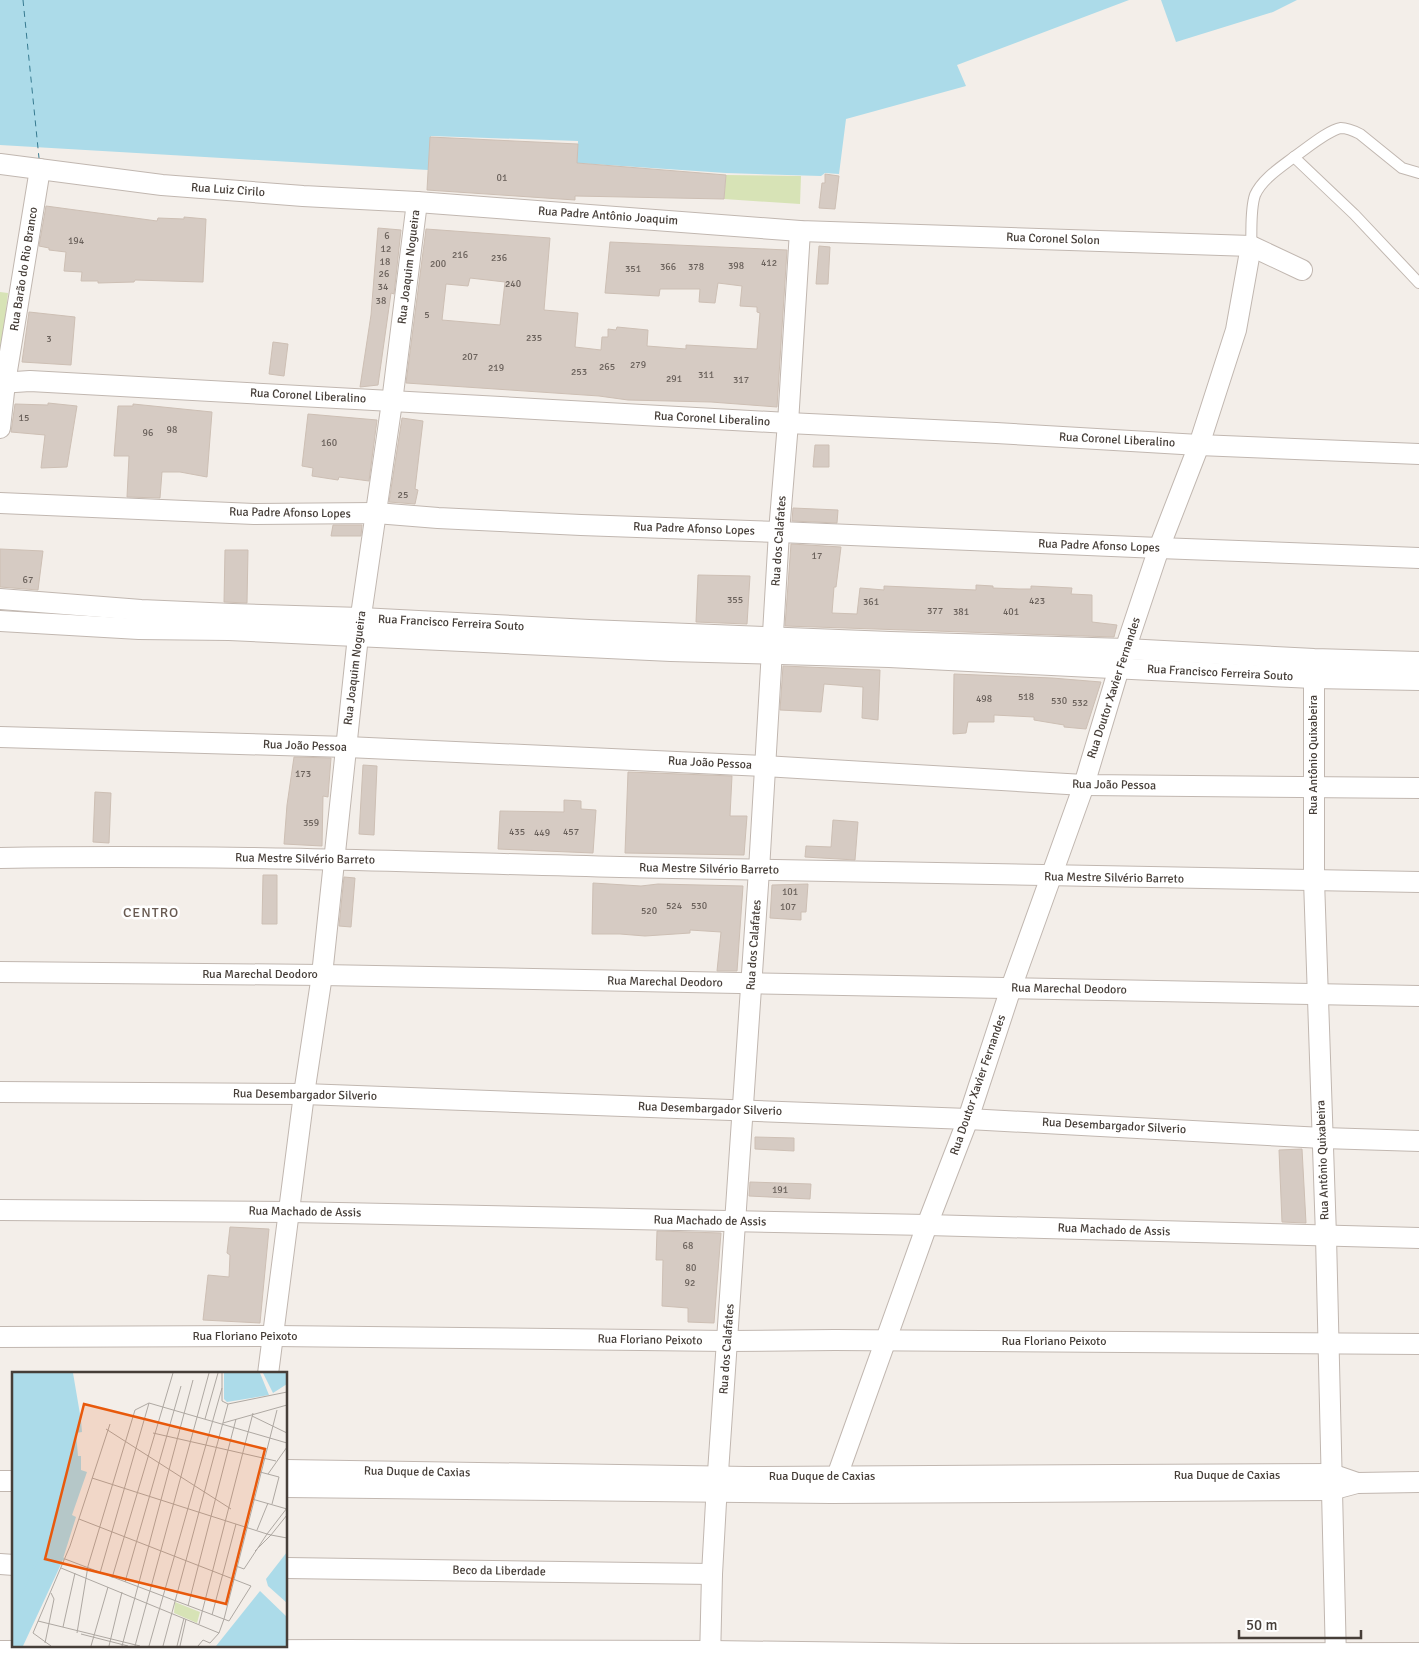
<svg xmlns="http://www.w3.org/2000/svg" width="1419" height="1660" viewBox="0 0 1419 1660" font-family="Signika,sans-serif">
<style>
.green{fill:#d7e3b6}
.water{fill:#acdbe9}
.lines{fill:none;stroke-linecap:round;stroke-linejoin:round}
.ferry{stroke:#367a90;stroke-width:1;stroke-dasharray:6 5;stroke-linecap:butt}
.building{fill:#d6cbc3;stroke:#cdbfb4;fill-rule:evenodd}
.lane-casing{stroke:#c1b7b0;stroke-width:12}
.street-casing{stroke:#c1b7b0;stroke-width:22}
.lane{stroke:#fff;stroke-width:10}
.street{stroke:#fff;stroke-width:20}
.labels{text-anchor:middle;dominant-baseline:central;stroke-width:5;stroke-linejoin:round;paint-order:stroke}
.number-label{font-size:10px;fill:#6a615b}
.street-label{font-size:12px;fill:#463e38;stroke:#fff}
.neighbourhood-label{font-size:14px;letter-spacing:1px;fill:#685a51;stroke:#fff}
.inset-river{fill:none;stroke:#acdbe9;stroke-width:2.5}
.inset-road{fill:none;stroke:#aea8a2;stroke-width:1}
.view{fill:#e8590c;fill-opacity:0.15;stroke:#e8590c;stroke-width:2.5}
.inset-edge{fill:none;stroke:#463e38;stroke-width:2.5}
</style>
<rect width="100%" height="100%" fill="#f3eee9"/>
<g class="green">
<path d="M726 175 801 176 800 204 724 199Z"/>
<path d="M0 292 8 293 0 364Z"/>
</g>
<g class="water">
<path d="M0 0H1129L957 65 966 86 846 119 839 174 825 173 821 176 726 173 577 163 578 141 431 136 428 170 0 145Z"/>
<path d="M1161 0H1297L1273 12 1176 42Z"/>
</g>
<g class="lines">
<path class="ferry" d="M23 0 39 158"/>
</g>
<g class="building">
<path d="M430 137 578 144 577 163 726 175 724 199 575 196V200L427 190Z"/>
<path d="M825 174 839 176 835 209 819 208 822 183H825Z"/>
<path d="M46 206 157 221 158 218 184 219V217L206 219 203 282 135 280 134 282 98 283V281H81L82 272 64 271 66 252 49 250V248L39 246Z"/>
<path d="M378 228 401 230 394 294 391 293 378 385 360 387 371 315Z"/>
<path d="M426 229 550 238 544 310 578 313 575 347 601 350 602 337H608V329L616 330 617 327 648 330 647 346 686 349V345L757 349 760 313 757 312V307L740 306 742 286 718 283 715 303 699 302 700 289H660L659 296 605 293 610 242 787 250 777 407 711 402 628 400 599 396 406 383ZM470 278 505 282 500 325 442 320 446 284 468 286Z"/>
<path d="M819 246 830 247 828 284H816Z"/>
<path d="M29 312 75 317 71 365 22 362Z"/>
<path d="M273 342 288 344 284 376 269 374Z"/>
<path d="M48 403 77 406 67 467 41 468 45 435 11 432 15 404 48 405Z"/>
<path d="M133 404 212 412 207 477 180 472H162L160 498 127 497 129 456H114L118 406H133Z"/>
<path d="M308 414 377 420 369 481 339 477 338 480 312 476 313 468 302 466Z"/>
<path d="M402 418 423 421 415 489 418 490 415 504 389 502Z"/>
<path d="M815 445H829V467H813Z"/>
<path d="M793 508 838 510 837 523 792 521Z"/>
<path d="M333 525H362L361 536H331Z"/>
<path d="M791 544 841 547 836 587H834L832 613 857 614 860 588 884 590V586L976 590V585L993 586V588L1019 589H1031V586L1072 588 1071 594 1092 595V622L1117 625 1114 637 785 626Z"/>
<path d="M0 549 43 551 38 590 0 587Z"/>
<path d="M225 550H248L247 603 224 602Z"/>
<path d="M698 575 750 576 747 624 696 622Z"/>
<path d="M783 666 880 670 878 720 862 718 863 687 824 684 821 712 780 710Z"/>
<path d="M954 674 1052 678 1101 682 1086 729 1064 727V725L1034 720V717L994 715V722H968L966 733 953 734Z"/>
<path d="M294 757 331 758 328 797 323 796 322 846 284 844 287 805Z"/>
<path d="M363 765 377 766 374 835 359 834Z"/>
<path d="M628 772 732 776 730 816H747L744 855 625 853Z"/>
<path d="M95 792 111 793 109 843 93 842Z"/>
<path d="M564 800 581 801V809L596 810 593 853 498 849 500 811 564 812Z"/>
<path d="M833 820 858 822 855 860 805 857 806 846 831 847Z"/>
<path d="M263 875H277V924H262Z"/>
<path d="M344 877 355 878 351 927 339 926Z"/>
<path d="M593 883 641 886 658 884 743 886 737 971H717L721 932 690 930V933L645 936 620 934H592Z"/>
<path d="M808 884 806 912H801V920L770 918 772 885Z"/>
<path d="M755 1137 794 1138V1151L755 1149Z"/>
<path d="M1302 1149 1306 1223 1282 1222 1279 1150Z"/>
<path d="M750 1182 811 1184 810 1199 749 1196Z"/>
<path d="M230 1227 269 1229 260 1323 203 1320 208 1275 229 1277 230 1255 227 1253Z"/>
<path d="M657 1231 721 1233 714 1323 688 1322V1308L662 1306 663 1260H656Z"/>
</g>
<g class="lines">
<defs>
<g id="lane">
<path d="M1294 157C1306 149 1328 130 1341 128 1348 128 1354 131 1360 134L1402 168 1419 173"/>
<path d="M1251 246C1252 230 1250 210 1255 195 1262 179 1281 167 1294 157L1354 214 1419 283"/>
</g>
<g id="street">
<path d="M0 164 162 185 303 196 417 202 800 231 1251 246 1302 270"/>
<path d="M0 383 30 381 788 423 996 433 1199 445 1419 454"/>
<path d="M0 428 5 383 40 169"/>
<path d="M0 503 254 514 376 513 438 518 581 525 779 532 1159 548 1419 558"/>
<path d="M0 599 141 610 232 614 361 618 589 630 890 642 1126 649 1314 659 1419 662"/>
<path d="M0 621 139 629 229 630 671 651 889 657 1313 678 1419 680"/>
<path d="M1314 664V880L1326 1236 1336 1660"/>
<path d="M0 737 347 747 764 766 1084 785 1419 788"/>
<path d="M0 858C207 854 414 862 620 867 887 874 1153 879 1419 882"/>
<path d="M0 972 322 975 1419 996"/>
<path d="M0 1092 304 1094 968 1119 1323 1138 1419 1141"/>
<path d="M0 1210 290 1212 927 1225 1419 1238"/>
<path d="M0 1337 274 1336 728 1341 835 1340 1419 1344"/>
<path d="M268 1374 304 1094 322 975 358 636 392 402 417 202"/>
<path d="M286 1470 747 1477 1331 1474 1357 1483"/>
<path d="M0 1481H14"/>
<path d="M286 1487 831 1493 1331 1490 1357 1483 1419 1482"/>
<path d="M831 1493 927 1225 968 1119 1011 988 1084 785 1119 668 1159 548 1199 445 1236 330 1251 246"/>
<path d="M0 1564 14 1565"/>
<path d="M286 1568 712 1574"/>
<path d="M0 1651 342 1650 710 1651 962 1654 1419 1653"/>
<path d="M710 1660 712 1574 716 1502 759 870 779 532 788 423 800 231"/>
</g>
</defs>
<use href="#lane" class="lane-casing"/>
<use href="#street" class="street-casing"/>
<use href="#lane" class="lane"/>
<use href="#street" class="street"/>
</g>
<g class="labels">
<g class="number-label">
<text x="502" y="178">01</text>
<text x="387" y="236">6</text>
<text x="76" y="241">194</text>
<text x="386" y="249">12</text>
<text x="460" y="255">216</text>
<text x="499" y="258">236</text>
<text x="385" y="262">18</text>
<text x="769" y="263">412</text>
<text x="438" y="264">200</text>
<text x="736" y="266">398</text>
<text x="668" y="267">366</text>
<text x="696" y="267">378</text>
<text x="633" y="269">351</text>
<text x="384" y="274">26</text>
<text x="513" y="284">240</text>
<text x="383" y="287">34</text>
<text x="381" y="301">38</text>
<text x="427" y="315">5</text>
<text x="534" y="338">235</text>
<text x="49" y="339">3</text>
<text x="470" y="357">207</text>
<text x="638" y="365">279</text>
<text x="607" y="367">265</text>
<text x="496" y="368">219</text>
<text x="579" y="372">253</text>
<text x="706" y="375">311</text>
<text x="674" y="379">291</text>
<text x="741" y="380">317</text>
<text x="24" y="418">15</text>
<text x="172" y="430">98</text>
<text x="148" y="433">96</text>
<text x="329" y="443">160</text>
<text x="403" y="495">25</text>
<text x="817" y="556">17</text>
<text x="28" y="580">67</text>
<text x="735" y="600">355</text>
<text x="1037" y="601">423</text>
<text x="871" y="602">361</text>
<text x="935" y="611">377</text>
<text x="961" y="612">381</text>
<text x="1011" y="612">401</text>
<text x="1026" y="697">518</text>
<text x="984" y="699">498</text>
<text x="1059" y="701">530</text>
<text x="1080" y="703">532</text>
<text x="303" y="774">173</text>
<text x="311" y="823">359</text>
<text x="517" y="832">435</text>
<text x="571" y="832">457</text>
<text x="542" y="833">449</text>
<text x="790" y="892">101</text>
<text x="674" y="906">524</text>
<text x="699" y="906">530</text>
<text x="788" y="907">107</text>
<text x="649" y="911">520</text>
<text x="780" y="1190">191</text>
<text x="688" y="1246">68</text>
<text x="691" y="1268">80</text>
<text x="690" y="1283">92</text>
</g>
<g class="street-label">
<text transform="translate(228 190) rotate(4)">Rua Luiz Cirilo</text>
<text transform="translate(608 216) rotate(4)">Rua Padre Antônio Joaquim</text>
<text transform="translate(1053 239) rotate(2)">Rua Coronel Solon</text>
<text transform="translate(409 267) rotate(-83)">Rua Joaquim Nogueira</text>
<text transform="translate(24 269) rotate(-81)">Rua Barão do Rio Branco</text>
<text transform="translate(308 396) rotate(3)">Rua Coronel Liberalino</text>
<text transform="translate(712 419) rotate(3)">Rua Coronel Liberalino</text>
<text transform="translate(1117 440) rotate(3)">Rua Coronel Liberalino</text>
<text transform="translate(290 513) rotate(1)">Rua Padre Afonso Lopes</text>
<text transform="translate(694 529) rotate(2)">Rua Padre Afonso Lopes</text>
<text transform="translate(779 541) rotate(-86)">Rua dos Calafates</text>
<text transform="translate(1099 546) rotate(2)">Rua Padre Afonso Lopes</text>
<text transform="translate(451 623) rotate(3)">Rua Francisco Ferreira Souto</text>
<text transform="translate(355 668) rotate(-83)">Rua Joaquim Nogueira</text>
<text transform="translate(1220 673) rotate(3)">Rua Francisco Ferreira Souto</text>
<text transform="translate(1114 688) rotate(-72)">Rua Doutor Xavier Fernandes</text>
<text transform="translate(305 746) rotate(2)">Rua João Pessoa</text>
<text transform="translate(1313 755) rotate(-90)">Rua Antônio Quixabeira</text>
<text transform="translate(710 763) rotate(3)">Rua João Pessoa</text>
<text transform="translate(1114 785) rotate(1)">Rua João Pessoa</text>
<text transform="translate(305 859) rotate(1)">Rua Mestre Silvério Barreto</text>
<text transform="translate(709 869) rotate(1)">Rua Mestre Silvério Barreto</text>
<text transform="translate(1114 878) rotate(1)">Rua Mestre Silvério Barreto</text>
<text transform="translate(754 945) rotate(-86)">Rua dos Calafates</text>
<text x="260" y="974">Rua Marechal Deodoro</text>
<text transform="translate(665 982) rotate(1)">Rua Marechal Deodoro</text>
<text transform="translate(1069 989) rotate(1)">Rua Marechal Deodoro</text>
<text transform="translate(978 1085) rotate(-71)">Rua Doutor Xavier Fernandes</text>
<text transform="translate(305 1095) rotate(1)">Rua Desembargador Silverio</text>
<text transform="translate(710 1109) rotate(2)">Rua Desembargador Silverio</text>
<text transform="translate(1114 1126) rotate(3)">Rua Desembargador Silverio</text>
<text transform="translate(1323 1160) rotate(-92)">Rua Antônio Quixabeira</text>
<text transform="translate(305 1212) rotate(1)">Rua Machado de Assis</text>
<text transform="translate(710 1221) rotate(1)">Rua Machado de Assis</text>
<text transform="translate(1114 1230) rotate(2)">Rua Machado de Assis</text>
<text x="245" y="1336">Rua Floriano Peixoto</text>
<text transform="translate(650 1340) rotate(1)">Rua Floriano Peixoto</text>
<text x="1054" y="1341">Rua Floriano Peixoto</text>
<text transform="translate(727 1349) rotate(-86)">Rua dos Calafates</text>
<text transform="translate(417 1472) rotate(1)">Rua Duque de Caxias</text>
<text x="1227" y="1475">Rua Duque de Caxias</text>
<text x="822" y="1476">Rua Duque de Caxias</text>
<text transform="translate(499 1571) rotate(1)">Beco da Liberdade</text>
</g>
<g class="neighbourhood-label">
<text x="151" y="912">CENTRO</text>
</g>
</g>
<g transform="translate(12 1372)">
<rect width="275" height="275" fill="#f3eee9"/>
<path d="M163 230 188 240 185 251 162 241Z" fill="#d7e3b6"/>
<path d="M0 1H61L69 48 70 60 64 61 66 84H69V98L75 100 60 143 64 145 50 190 11 274H0ZM212 1H248L257 23 215 30 212 27ZM251 1H275V12L261 21ZM275 180V231L256 214 254 207ZM248 219 275 245V274H204Z" fill="#acdbe9"/>
<path class="inset-river" d="M0 239 28 183 52 187"/>
<path class="inset-road" d="M210 1V29L216 32M137 31 275 71M216 32 275 20M240 44 275 61M193 47 206 1M211 51 275 33M94 57 219 137M141 61 264 89M248 100 267 105 260 132M256 102 275 75M80 106 255 162 232 197 224 194M240 127 275 137M275 136 255 162 259 163 275 143M245 158 256 131M243 179 259 163 275 166M53 187 217 249 239 214 67 147M49 196 207 261M88 201 137 31M100 206 161 1M113 210 169 14M176 234 224 47M200 243 224 152M26 249 128 274M187 252 241 41M51 255 63 201M65 261 76 194 123 38 137 31M69 262 116 274M33 271 42 227 39 221M39 274 21 261 58 174 98 52M79 274 96 215M97 274 110 220M110 274 181 8M123 274 197 1M137 274 210 16M151 274 216 32M165 274 172 246M168 274 174 247M186 274 191 268 198 271 207 261 212 247 265 38"/>
<path class="view" d="M72 32 253 77 214 232 33 187Z"/>
<rect width="275" height="275" class="inset-edge"/>
</g>
<path d="M1239 1630v8h122v-8" fill="none" stroke="#463e38" stroke-width="2.5"/>
<text x="1246" y="1630" font-size="15" fill="#463e38" stroke="#ffffff" stroke-width="4" paint-order="stroke">50 m</text>
</svg>
